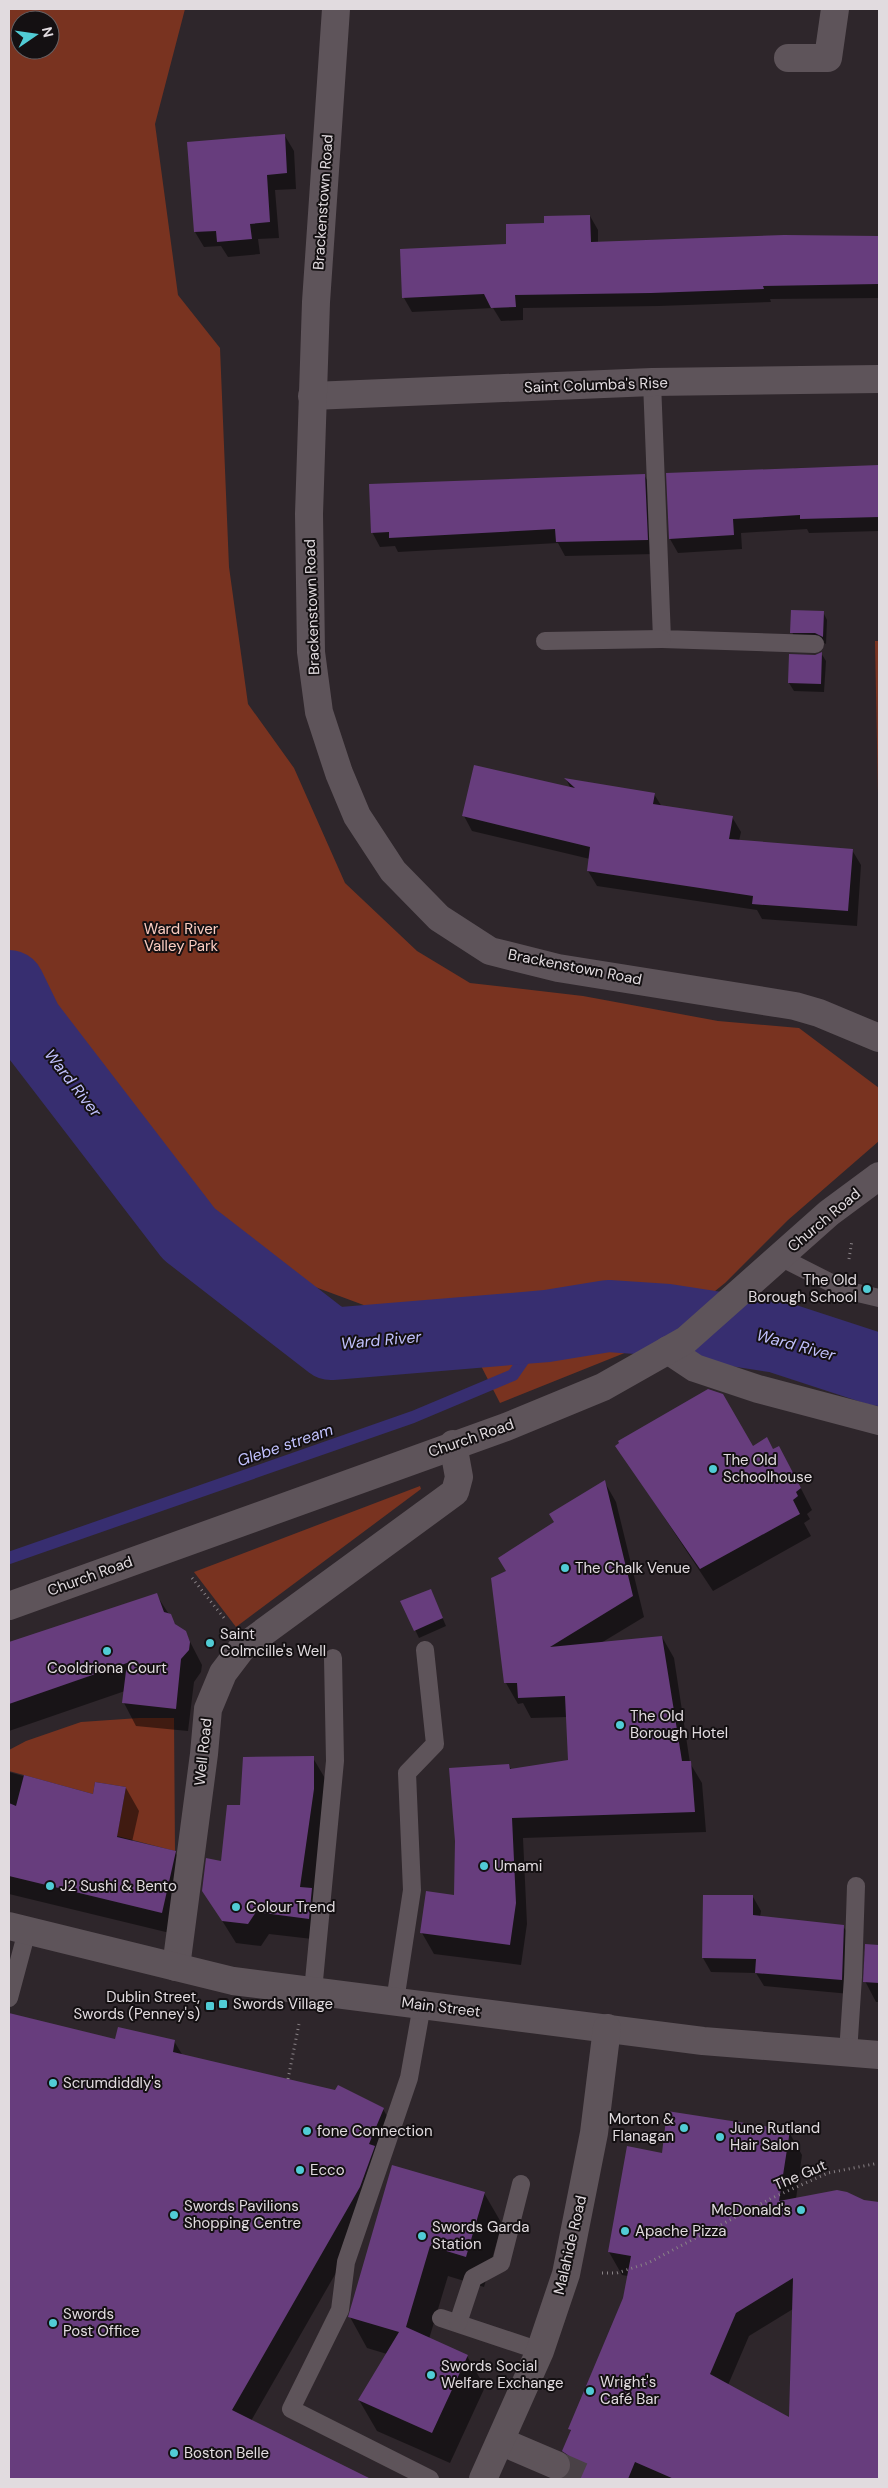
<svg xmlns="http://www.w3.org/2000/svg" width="888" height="2488" viewBox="0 0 888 2488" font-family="'DM Sans',sans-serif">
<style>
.green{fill:#793320;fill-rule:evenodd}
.shadow{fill:#0007;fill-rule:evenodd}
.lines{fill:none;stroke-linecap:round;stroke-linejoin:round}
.stream{stroke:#372e70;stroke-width:12}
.river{stroke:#372e70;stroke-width:72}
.building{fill:#673d7d;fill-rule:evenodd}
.minor-tunnel{stroke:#494146;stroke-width:28;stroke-dasharray:28 14;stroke-linecap:butt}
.path{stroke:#898286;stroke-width:3;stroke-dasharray:1 4;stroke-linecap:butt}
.service{stroke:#5e545a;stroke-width:18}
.minor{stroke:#5e545a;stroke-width:28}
.tertiary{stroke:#5e545a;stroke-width:28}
.secondary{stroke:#5e545a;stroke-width:28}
.poi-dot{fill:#51ccd5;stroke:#141012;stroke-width:2}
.labels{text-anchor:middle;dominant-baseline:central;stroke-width:4;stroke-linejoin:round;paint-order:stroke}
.street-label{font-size:15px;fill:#e1dbdf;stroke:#141012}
.park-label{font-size:15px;fill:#fccdc1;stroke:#141012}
.poi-label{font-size:15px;fill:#e1dbdf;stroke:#141012;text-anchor:start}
.water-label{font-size:16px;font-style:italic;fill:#c1c1fd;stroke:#141012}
</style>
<rect width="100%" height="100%" fill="#2e262b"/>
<g class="green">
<path d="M9 9H185L155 124 178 295 220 348 229 567 248 704 294 768 345 883 417 951 470 983 583 996 718 1021 799 1028 879 1088V1141L788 1220 725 1283 669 1328 637 1348 500 1403 478 1360 458 1300 377 1310 299 1281 238 1240 115 1096 39 1085 17 1050 9 1044ZM20 20H50V50H20Z"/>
<path d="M875 641H879V845Z"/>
<path d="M420 1486 421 1489 236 1627 194 1572Z"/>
<path d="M139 1718H174L175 1851 117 1836 126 1787 95 1782 93 1794 9 1771V1750L26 1741 81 1722Z"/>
</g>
<g class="shadow">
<path d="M285 136 294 151 296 189 275 190 279 238 258 239 260 254 228 257 221 246 204 247 195 232Z"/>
<path d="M590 216 598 230V243L784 236H879V298L770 299 771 302 659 306 523 308V320L501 321 493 308 412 312 404 298 402 250 508 245 545 224Z"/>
<path d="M879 467V531L809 533 807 529 741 533 742 549 678 553 670 539 795 468Z"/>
<path d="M644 475 653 489 655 554 565 556 558 543 398 552 395 546 380 547 372 532Z"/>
<path d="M823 612 827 620 826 644 821 641 796 640 792 632Z"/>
<path d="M821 653 826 661 824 692 794 691 789 683 815 656Z"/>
<path d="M566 779 654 794 662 807 732 817 741 832 739 841 852 850 861 865 857 926 762 919 757 910 597 886 588 871 590 859 472 831 464 816 571 789Z"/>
<path d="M617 1446 753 1447 773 1451 791 1469 812 1510 807 1514 810 1519 804 1523 811 1536 713 1591Z"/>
<path d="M604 1481 616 1502 644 1617 601 1643 662 1637 674 1658 690 1763 702 1783 706 1832 523 1838 527 1924 521 1965 434 1954 422 1933 455 1896 508 1765 512 1770 569 1761 567 1717 531 1718 523 1703 518 1704 506 1683 492 1579 507 1572 556 1523Z"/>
<path d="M156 1594 177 1627 185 1632 202 1665 201 1672 194 1682 188 1731 136 1726 124 1703 125 1691 9 1731V1644Z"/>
<path d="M434 1598 446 1626 419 1638 402 1602Z"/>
<path d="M313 1758 326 1780 321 1940 269 1934 261 1946 236 1943 203 1890 222 1863 241 1806Z"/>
<path d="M9 1772 94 1796 126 1788 139 1811 132 1842 175 1852 188 1874 174 1934 9 1894Z"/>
<path d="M753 1897 761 1911 760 1917 843 1926 852 1940 850 1994 764 1986 756 1973 711 1972 703 1958Z"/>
<path d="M866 1946 879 1947V2002H876L865 1981Z"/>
<path d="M9 2014 116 2040 174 2041 183 2056 383 2109 396 2132 372 2210 251 2421 367 2479H181L117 2447 100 2478 101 2479H9Z"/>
<path d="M789 2132 802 2155 796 2199 864 2201 875 2203 879 2210V2479H564L571 2472 572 2466 563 2450 571 2432 570 2429 623 2304 628 2276 622 2275 609 2252 663 2154ZM793 2309 790 2419 728 2385 749 2336Z"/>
<path d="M484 2193 502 2224 484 2287 448 2276 429 2339 467 2356 485 2387 450 2463 377 2431 359 2400 387 2354 367 2348 350 2317Z"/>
</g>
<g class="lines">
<path class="stream" d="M9 1558 413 1417 513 1375 547 1326"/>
<path class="river" d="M9 986 27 1023 189 1234 331 1344 547 1326 608 1316 668 1320 778 1337 879 1370"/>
</g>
<g class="building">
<path d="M285 134 287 173 267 175 270 222 250 224 252 239 217 242 216 231 194 232 187 142Z"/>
<path d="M590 215 591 242 784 235 879 236V284L763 286 764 289 651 293 515 295 516 307 491 308 484 294 402 298 400 249 506 244V224L544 223V216Z"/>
<path d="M879 465V517L800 519V515L733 519 734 535 669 539 666 473Z"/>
<path d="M645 474 648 540 556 542 555 529 389 538V532L371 533 369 484Z"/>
<path d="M791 610 824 611 823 637 815 633H790Z"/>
<path d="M822 652 821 684 788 683 789 654 815 655Z"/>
<path d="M474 765 575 788 564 778 655 793 653 804 733 816 729 839 853 849 848 911 752 904 753 896 587 871 590 847 462 816Z"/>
<path d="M708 1389 723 1394 753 1446 767 1437 773 1449 779 1446 801 1488 796 1492 798 1496 793 1500 800 1514 700 1569 615 1446 619 1443 618 1441Z"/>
<path d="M605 1480 633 1596 550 1647 662 1636 682 1761H691L695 1812 512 1818 516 1903 510 1945 420 1933 426 1891 454 1895 455 1841 449 1768 509 1764 510 1769 568 1760 565 1696 518 1698 517 1683H504L491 1578 506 1571 498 1558 554 1522 549 1514Z"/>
<path d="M431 1589 443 1618 414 1631 400 1601Z"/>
<path d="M157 1593 164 1612 171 1614 175 1624 186 1631 190 1642 189 1650 181 1659 176 1709 122 1703 127 1663 9 1704V1642Z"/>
<path d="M314 1756V1789L300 1887 312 1888 309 1919 256 1912 248 1924 222 1921 202 1891 206 1858 221 1861 227 1805H240L243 1757Z"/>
<path d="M24 1775 93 1794 95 1782 126 1787 117 1837 176 1851 162 1913 9 1876V1803L16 1806Z"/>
<path d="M703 1895H753V1915L844 1925 842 1980 755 1973 756 1959 702 1958Z"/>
<path d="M865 1944 879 1945V1983L863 1982Z"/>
<path d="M9 2013 115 2039 118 2027 175 2040 173 2052 335 2090 338 2085 384 2108 369 2144 375 2146 360 2187 232 2410 371 2479H9Z"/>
<path d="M667 2111 790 2130 779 2201 837 2190 847 2192 864 2200 879 2202V2479H674L635 2462 628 2479H561L571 2471V2463L569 2456 562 2451 571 2430 568 2429 623 2298 631 2256 608 2252 627 2146 662 2153ZM793 2278 789 2417 710 2374 736 2313Z"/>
<path d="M392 2165 485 2192 466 2257 430 2246 406 2327 468 2355 432 2433 358 2400 399 2332 348 2317Z"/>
</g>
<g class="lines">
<path class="minor-tunnel" d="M556 2465 588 2479"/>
<g class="path">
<path d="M849 1259 852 1240"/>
<path d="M192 1578 224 1618"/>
<path d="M288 2079 299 2024"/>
<path d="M602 2273H617L648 2263 772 2198 828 2173 879 2163"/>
</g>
<g class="service">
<path d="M652 382 662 639 815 644"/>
<path d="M545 641 662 639"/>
<path d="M780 1257 845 1290 879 1298"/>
<path d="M313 1991 335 1761 333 1658"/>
<path d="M9 1998 27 1931"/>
<path d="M395 2001 412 1890 407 1773 435 1744 425 1650"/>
<path d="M422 2005 409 2078 346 2262 340 2310 291 2409 430 2479"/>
<path d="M848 2053 853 1977 856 1886"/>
<path d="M441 2318 540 2351"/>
<path d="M458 2323 473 2278 501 2263 521 2184"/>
</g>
<g class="minor">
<path d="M788 58H828L835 9"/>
<path d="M312 396 652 382 879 379"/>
<path d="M668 1350 695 1368 758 1389 879 1421"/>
<path d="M502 2442 556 2465"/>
</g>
<g class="tertiary">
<path d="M336 9 316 302 309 514 311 652 319 712 339 773 357 816 393 871 439 918 490 951 558 968 795 1006 819 1013 879 1038"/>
<path d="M9 1606 506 1427 603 1387 686 1340 829 1213 879 1176"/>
<path d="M176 1967 204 1754 208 1709 223 1673 242 1648 455 1492 459 1477 453 1444"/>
</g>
<g class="secondary">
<path d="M9 1926 233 1981 703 2041 879 2055"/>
<path d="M483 2479 540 2351 566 2274 594 2133 607 2028"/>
</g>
</g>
<g class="poi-dot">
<circle cx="867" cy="1289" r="5"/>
<circle cx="713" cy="1469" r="5"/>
<circle cx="565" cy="1568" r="5"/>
<circle cx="210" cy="1643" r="5"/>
<circle cx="107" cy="1651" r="5"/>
<circle cx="620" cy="1725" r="5"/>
<circle cx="484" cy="1866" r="5"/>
<circle cx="50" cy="1886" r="5"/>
<circle cx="236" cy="1907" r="5"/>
<rect x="218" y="1999" width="10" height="10" rx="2.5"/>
<rect x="205" y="2001" width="10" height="10" rx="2.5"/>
<circle cx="53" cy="2083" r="5"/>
<circle cx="684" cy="2128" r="5"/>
<circle cx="307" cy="2131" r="5"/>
<circle cx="720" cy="2137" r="5"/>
<circle cx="300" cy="2170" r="5"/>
<circle cx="801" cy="2210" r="5"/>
<circle cx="174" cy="2215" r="5"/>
<circle cx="625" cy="2231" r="5"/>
<circle cx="422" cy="2236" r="5"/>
<circle cx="53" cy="2323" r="5"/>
<circle cx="431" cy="2375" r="5"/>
<circle cx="590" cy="2391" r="5"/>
<circle cx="174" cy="2453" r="5"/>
</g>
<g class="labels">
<g class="street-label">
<text transform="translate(323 202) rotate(-86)">Brackenstown Road</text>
<text transform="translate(596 385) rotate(-2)">Saint Columba's Rise</text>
<text transform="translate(312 607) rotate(-92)">Brackenstown Road</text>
<text transform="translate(575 967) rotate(11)">Brackenstown Road</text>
<text transform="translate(824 1220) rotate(-40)">Church Road</text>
<text transform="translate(471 1438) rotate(-19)">Church Road</text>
<text transform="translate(90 1576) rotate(-20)">Church Road</text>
<text transform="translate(203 1752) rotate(-84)">Well Road</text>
<text transform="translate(441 2007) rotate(7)">Main Street</text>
<text transform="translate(800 2175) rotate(-23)">The Gut</text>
<text transform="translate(570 2245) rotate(-77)">Malahide Road</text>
</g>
<g class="park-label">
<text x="181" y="929">Ward River<tspan x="181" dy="17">Valley Park</tspan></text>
</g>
<g class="poi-label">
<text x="857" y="1280" text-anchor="end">The Old<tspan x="857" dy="17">Borough School</tspan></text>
<text x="723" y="1460">The Old<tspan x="723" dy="17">Schoolhouse</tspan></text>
<text x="575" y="1568">The Chalk Venue</text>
<text x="220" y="1634">Saint<tspan x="220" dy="17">Colmcille's Well</tspan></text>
<text x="107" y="1668" text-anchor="middle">Cooldriona Court</text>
<text x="630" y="1716">The Old<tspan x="630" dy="17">Borough Hotel</tspan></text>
<text x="494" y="1866">Umami</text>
<text x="60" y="1886">J2 Sushi &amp; Bento</text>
<text x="246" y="1907">Colour Trend</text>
<text x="200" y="1997" text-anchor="end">Dublin Street,<tspan x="200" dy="17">Swords (Penney's)</tspan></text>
<text x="233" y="2004">Swords Village</text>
<text x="63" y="2083">Scrumdiddly's</text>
<text x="674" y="2119" text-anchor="end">Morton &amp;<tspan x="674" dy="17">Flanagan</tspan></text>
<text x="730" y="2128">June Rutland<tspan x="730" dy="17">Hair Salon</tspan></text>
<text x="317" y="2131">fone Connection</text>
<text x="310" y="2170">Ecco</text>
<text x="184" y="2206">Swords Pavilions<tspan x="184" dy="17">Shopping Centre</tspan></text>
<text x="791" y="2210" text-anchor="end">McDonald's</text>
<text x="432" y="2227">Swords Garda<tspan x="432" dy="17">Station</tspan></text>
<text x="635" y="2231">Apache Pizza</text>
<text x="63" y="2314">Swords<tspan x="63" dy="17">Post Office</tspan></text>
<text x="441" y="2366">Swords Social<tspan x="441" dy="17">Welfare Exchange</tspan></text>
<text x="600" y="2382">Wright's<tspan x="600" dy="17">Café Bar</tspan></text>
<text x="184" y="2453">Boston Belle</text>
</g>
<g class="water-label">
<text transform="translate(73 1083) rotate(52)">Ward River</text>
<text transform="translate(381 1340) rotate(-5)">Ward River</text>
<text transform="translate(796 1345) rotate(15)">Ward River</text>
<text transform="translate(285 1445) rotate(-19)">Glebe stream</text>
</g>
</g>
<rect width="888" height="2488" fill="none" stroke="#e1dbdf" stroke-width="20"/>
<g transform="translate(35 35) rotate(77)"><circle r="24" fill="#141012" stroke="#666164"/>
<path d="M0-4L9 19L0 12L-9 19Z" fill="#51ccd5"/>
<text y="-8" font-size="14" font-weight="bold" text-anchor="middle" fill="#e1dbdf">N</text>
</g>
</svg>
